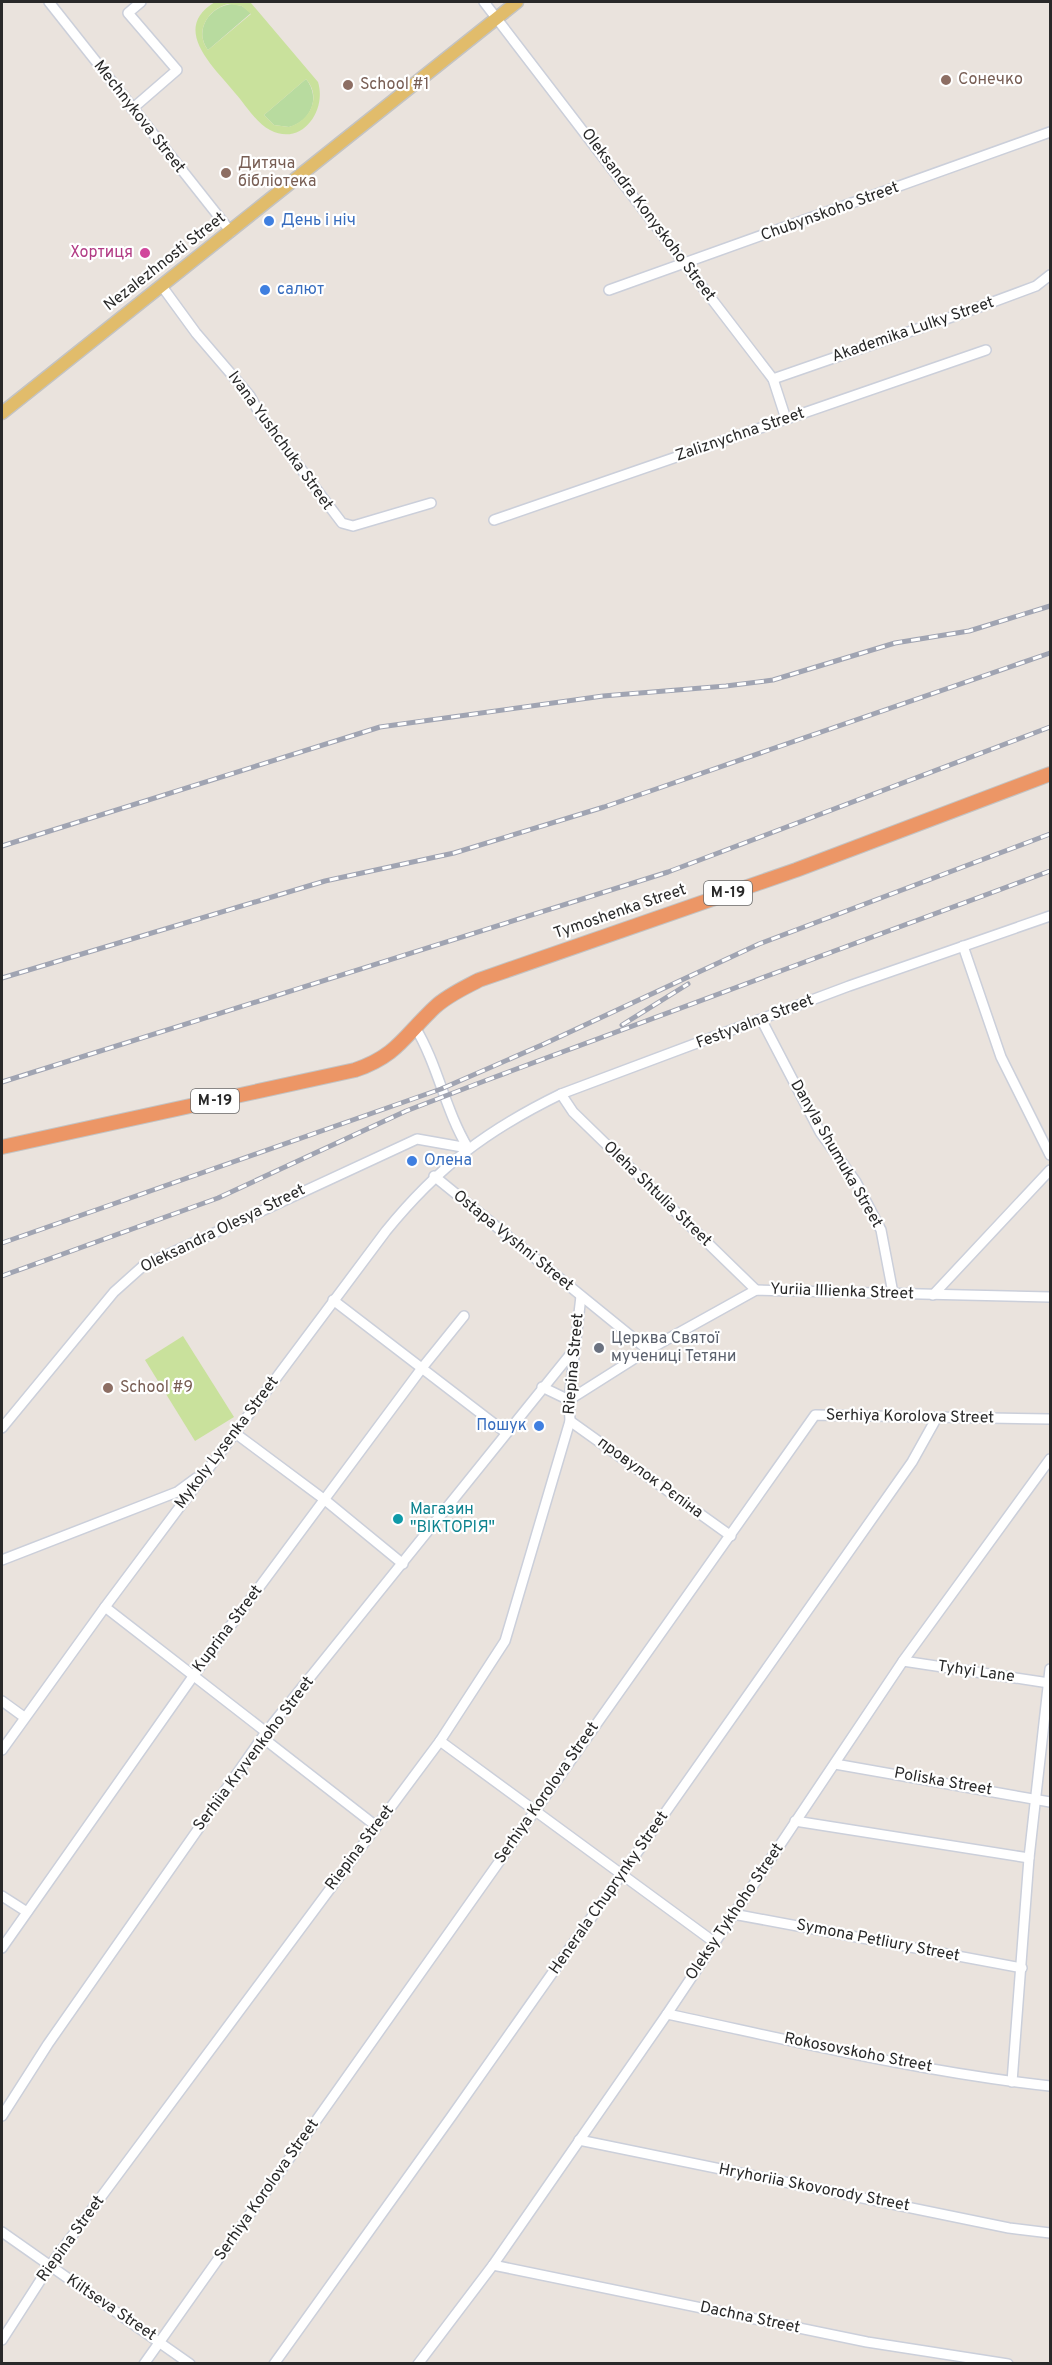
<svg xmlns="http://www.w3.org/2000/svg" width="1052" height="2365" viewBox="0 0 1052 2365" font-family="Overpass,sans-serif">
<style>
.green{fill:#b8db9f}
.pitch{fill:#c9e19c;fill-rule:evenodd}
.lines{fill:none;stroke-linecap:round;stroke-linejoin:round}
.minor-casing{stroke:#cbcfda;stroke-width:12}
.major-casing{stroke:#c3c3c3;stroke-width:15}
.highway-casing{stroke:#c3c3c3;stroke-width:16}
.minor{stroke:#fff;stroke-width:9}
.major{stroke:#e1bc6b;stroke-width:12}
.highway{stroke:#ec9666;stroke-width:14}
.rail-casing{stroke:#a0a4b2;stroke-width:5}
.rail{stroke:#fff;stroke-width:3;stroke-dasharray:9;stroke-linecap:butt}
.education-dot{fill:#8d6e63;stroke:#fff;stroke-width:2}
.shop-dot{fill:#3f7fe0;stroke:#fff;stroke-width:2}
.hotel-dot{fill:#d1479c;stroke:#fff;stroke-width:2}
.worship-dot{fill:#6b7280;stroke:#fff;stroke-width:2}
.culture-dot{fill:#0f9aa8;stroke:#fff;stroke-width:2}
.labels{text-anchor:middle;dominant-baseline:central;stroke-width:4.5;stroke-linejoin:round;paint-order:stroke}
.shield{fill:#fff;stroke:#696969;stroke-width:1.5}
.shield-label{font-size:15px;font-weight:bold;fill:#292929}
.education-label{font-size:16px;fill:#785e54;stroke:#fff;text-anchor:start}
.street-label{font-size:16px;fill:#292929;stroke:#fff}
.shop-label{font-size:16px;fill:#366cbe;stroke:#fff;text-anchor:start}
.hotel-label{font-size:16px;fill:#b23c85;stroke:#fff;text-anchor:end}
.worship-label{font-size:16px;fill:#5b616d;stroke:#fff;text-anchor:start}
.culture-label{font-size:16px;fill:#0d838f;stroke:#fff;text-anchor:start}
</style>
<rect width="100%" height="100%" fill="#eae3dd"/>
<g class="green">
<path d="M232 4 242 6 251 13 208 50C193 30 210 6 232 4Z"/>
<path d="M306 79C321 98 311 121 289 127L274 125 264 115Z"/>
</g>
<g class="pitch">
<path d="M215 2 251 3 318 82C327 110 302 147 270 130 256 123 245 104 235 93 214 67 170 29 215 2ZM228 4 242 6 251 14 208 50C194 32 208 9 228 4ZM306 79C322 97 310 121 289 127L274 125 264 115Z"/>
<path d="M183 1336 234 1417 195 1441 145 1360Z"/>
</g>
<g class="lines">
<defs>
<g id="minor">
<path d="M49 2 231 232"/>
<path d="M484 2 773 379 786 419"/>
<path d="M132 109 177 70 128 13 141 2"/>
<path d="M161 285 196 333 250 396 261 416 342 523 353 526 431 503"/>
<path d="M609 290 1050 132"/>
<path d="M773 379 966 312 1036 286 1050 275"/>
<path d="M494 520 986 350"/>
<path d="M963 946 1001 1057 1050 1155"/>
<path d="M762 1021 820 1132 856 1182 881 1230 893 1293"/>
<path d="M415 1027C438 1065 445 1110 468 1148"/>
<path d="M561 1094 573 1112 756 1290"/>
<path d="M434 1176 648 1350"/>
<path d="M933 1295 1050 1170"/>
<path d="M333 1300 505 1432"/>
<path d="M542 1387 569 1400 648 1350 756 1290 1050 1297"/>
<path d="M570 1421 731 1536"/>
<path d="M2 1428 114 1292 143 1266 417 1139 468 1148"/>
<path d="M235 1433 325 1500 403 1564"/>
<path d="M2 1560 177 1492 196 1478"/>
<path d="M105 1607 266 1732"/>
<path d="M903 1661 1049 1683"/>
<path d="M2 1701 24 1717"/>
<path d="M263 1738 376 1826"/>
<path d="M440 1741 714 1942"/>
<path d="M2 1750 105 1607 386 1231C438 1167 487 1130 561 1094L849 986 1050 916"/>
<path d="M835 1764 1050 1802"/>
<path d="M795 1821 1029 1858"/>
<path d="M2 1896 27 1912"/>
<path d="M733 1914 1022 1968"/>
<path d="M2 1948 194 1675 422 1368 464 1316"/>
<path d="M667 2014C794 2041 921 2072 1050 2086"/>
<path d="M1012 2082 1029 1858 1050 1669"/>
<path d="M2 2116 48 2044 266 1732 573 1351"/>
<path d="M579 2140 1009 2228 1050 2233"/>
<path d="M2 2232 190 2364"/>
<path d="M493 2265 867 2342 1008 2364"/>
<path d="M2 2340 49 2267 440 1741 505 1641 570 1421 569 1400 581 1296"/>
<path d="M144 2364 815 1415 1050 1419"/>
<path d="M274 2364 451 2117 912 1462 936 1419"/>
<path d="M418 2364 493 2265 667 2014 903 1661 1050 1459"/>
</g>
<path id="major" d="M2 413 517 2"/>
<path id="highway" d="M2 1147 355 1070C397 1056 405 1035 435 1007 448 995 464 988 479 980L796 870 1050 774"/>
</defs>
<use href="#minor" class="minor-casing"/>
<use href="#major" class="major-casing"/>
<use href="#highway" class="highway-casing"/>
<use href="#minor" class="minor"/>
<use href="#major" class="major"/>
<use href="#highway" class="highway"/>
<defs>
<g id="rail">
<path d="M2 846 380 727 603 696 726 686 773 680 895 643 969 631 1050 606"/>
<path d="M2 978 325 881 454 853 604 807 1050 653"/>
<path d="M622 1025 688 984"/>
<path d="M2 1082 668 872 1050 727"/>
<path d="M2 1243 441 1089 544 1044 759 944 1050 834"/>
<path d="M2 1276 218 1198 406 1111 487 1080 1050 871"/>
</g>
</defs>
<use href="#rail" class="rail-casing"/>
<use href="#rail" class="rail"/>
</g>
<g class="education-dot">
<circle cx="946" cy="80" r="6"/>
<circle cx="348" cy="85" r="6"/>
<circle cx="226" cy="173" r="6"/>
<circle cx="108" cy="1388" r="6"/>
</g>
<g class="shop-dot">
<circle cx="269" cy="221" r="6"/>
<circle cx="265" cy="290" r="6"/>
<circle cx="412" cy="1161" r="6"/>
<circle cx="539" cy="1426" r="6"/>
</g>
<circle class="hotel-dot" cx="145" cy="253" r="6"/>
<circle class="worship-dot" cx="599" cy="1348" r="6"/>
<circle class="culture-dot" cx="398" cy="1519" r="6"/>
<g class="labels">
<g class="shield">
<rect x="704" y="881" width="48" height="24" rx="4.5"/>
<rect x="191" y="1089" width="48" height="24" rx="4.5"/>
</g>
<g class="shield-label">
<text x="728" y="893">М-19</text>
<text x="215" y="1101">М-19</text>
</g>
<g class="education-label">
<text x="958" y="80">Сонечко</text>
<text x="360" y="85">School #1</text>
<text x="238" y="164">Дитяча<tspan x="238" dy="18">бібліотека</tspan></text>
<text x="120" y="1388">School #9</text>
</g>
<g class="street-label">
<text transform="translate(139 117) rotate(52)">Mechnykova Street</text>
<text transform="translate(830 212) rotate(-20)">Chubynskoho Street</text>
<text transform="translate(648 215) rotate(53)">Oleksandra Konyskoho Street</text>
<text transform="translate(165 262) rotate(-38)">Nezalezhnosti Street</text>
<text transform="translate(913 330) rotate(-19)">Akademika Lulky Street</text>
<text transform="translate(740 435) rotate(-19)">Zaliznychna Street</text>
<text transform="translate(280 441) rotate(54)">Ivana Yushchuka Street</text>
<text transform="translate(620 912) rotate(-19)">Tymoshenka Street</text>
<text transform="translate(755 1022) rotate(-21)">Festyvalna Street</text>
<text transform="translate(836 1154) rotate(60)">Danyla Shumuka Street</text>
<text transform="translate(657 1194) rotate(44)">Oleha Shtulia Street</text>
<text transform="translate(223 1229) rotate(-26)">Oleksandra Olesya Street</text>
<text transform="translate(513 1241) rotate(39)">Ostapa Vyshni Street</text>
<text transform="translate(842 1292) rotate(2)">Yuriia Illienka Street</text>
<text transform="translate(574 1364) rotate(-85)">Riepina Street</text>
<text transform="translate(910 1417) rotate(1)">Serhiya Korolova Street</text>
<text transform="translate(227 1443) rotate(-53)">Mykoly Lysenka Street</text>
<text transform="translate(650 1478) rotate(36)">провулок Рєпіна</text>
<text transform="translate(228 1629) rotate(-53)">Kuprina Street</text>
<text transform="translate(976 1672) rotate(8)">Tyhyi Lane</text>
<text transform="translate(254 1754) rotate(-53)">Serhiia Kryvenkoho Street</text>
<text transform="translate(943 1782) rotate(10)">Poliska Street</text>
<text transform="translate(547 1793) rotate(-55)">Serhiya Korolova Street</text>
<text transform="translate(360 1848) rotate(-53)">Riepina Street</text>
<text transform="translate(609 1893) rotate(-55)">Henerala Chuprynky Street</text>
<text transform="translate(735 1912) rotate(-56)">Oleksy Tykhoho Street</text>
<text transform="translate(878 1941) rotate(11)">Symona Petliury Street</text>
<text transform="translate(858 2053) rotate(11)">Rokosovskoho Street</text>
<text transform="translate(814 2188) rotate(11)">Hryhoriia Skovorody Street</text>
<text transform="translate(267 2190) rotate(-55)">Serhiya Korolova Street</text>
<text transform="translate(71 2239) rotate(-54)">Riepina Street</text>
<text transform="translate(111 2308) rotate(34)">Kiltseva Street</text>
<text transform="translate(750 2318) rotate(12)">Dachna Street</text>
</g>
<g class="shop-label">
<text x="281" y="221">День і ніч</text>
<text x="277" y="290">салют</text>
<text x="424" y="1161">Олена</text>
<text x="527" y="1426" text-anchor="end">Пошук</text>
</g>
<g class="hotel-label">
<text x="133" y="253">Хортиця</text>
</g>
<g class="worship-label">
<text x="611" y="1339">Церква Святої<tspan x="611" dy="18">мучениці Тетяни</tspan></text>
</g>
<g class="culture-label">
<text x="410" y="1510">Магазин<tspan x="410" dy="18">"ВІКТОРІЯ"</tspan></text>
</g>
</g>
<rect width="1052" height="2365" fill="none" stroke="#292929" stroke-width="6"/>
</svg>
